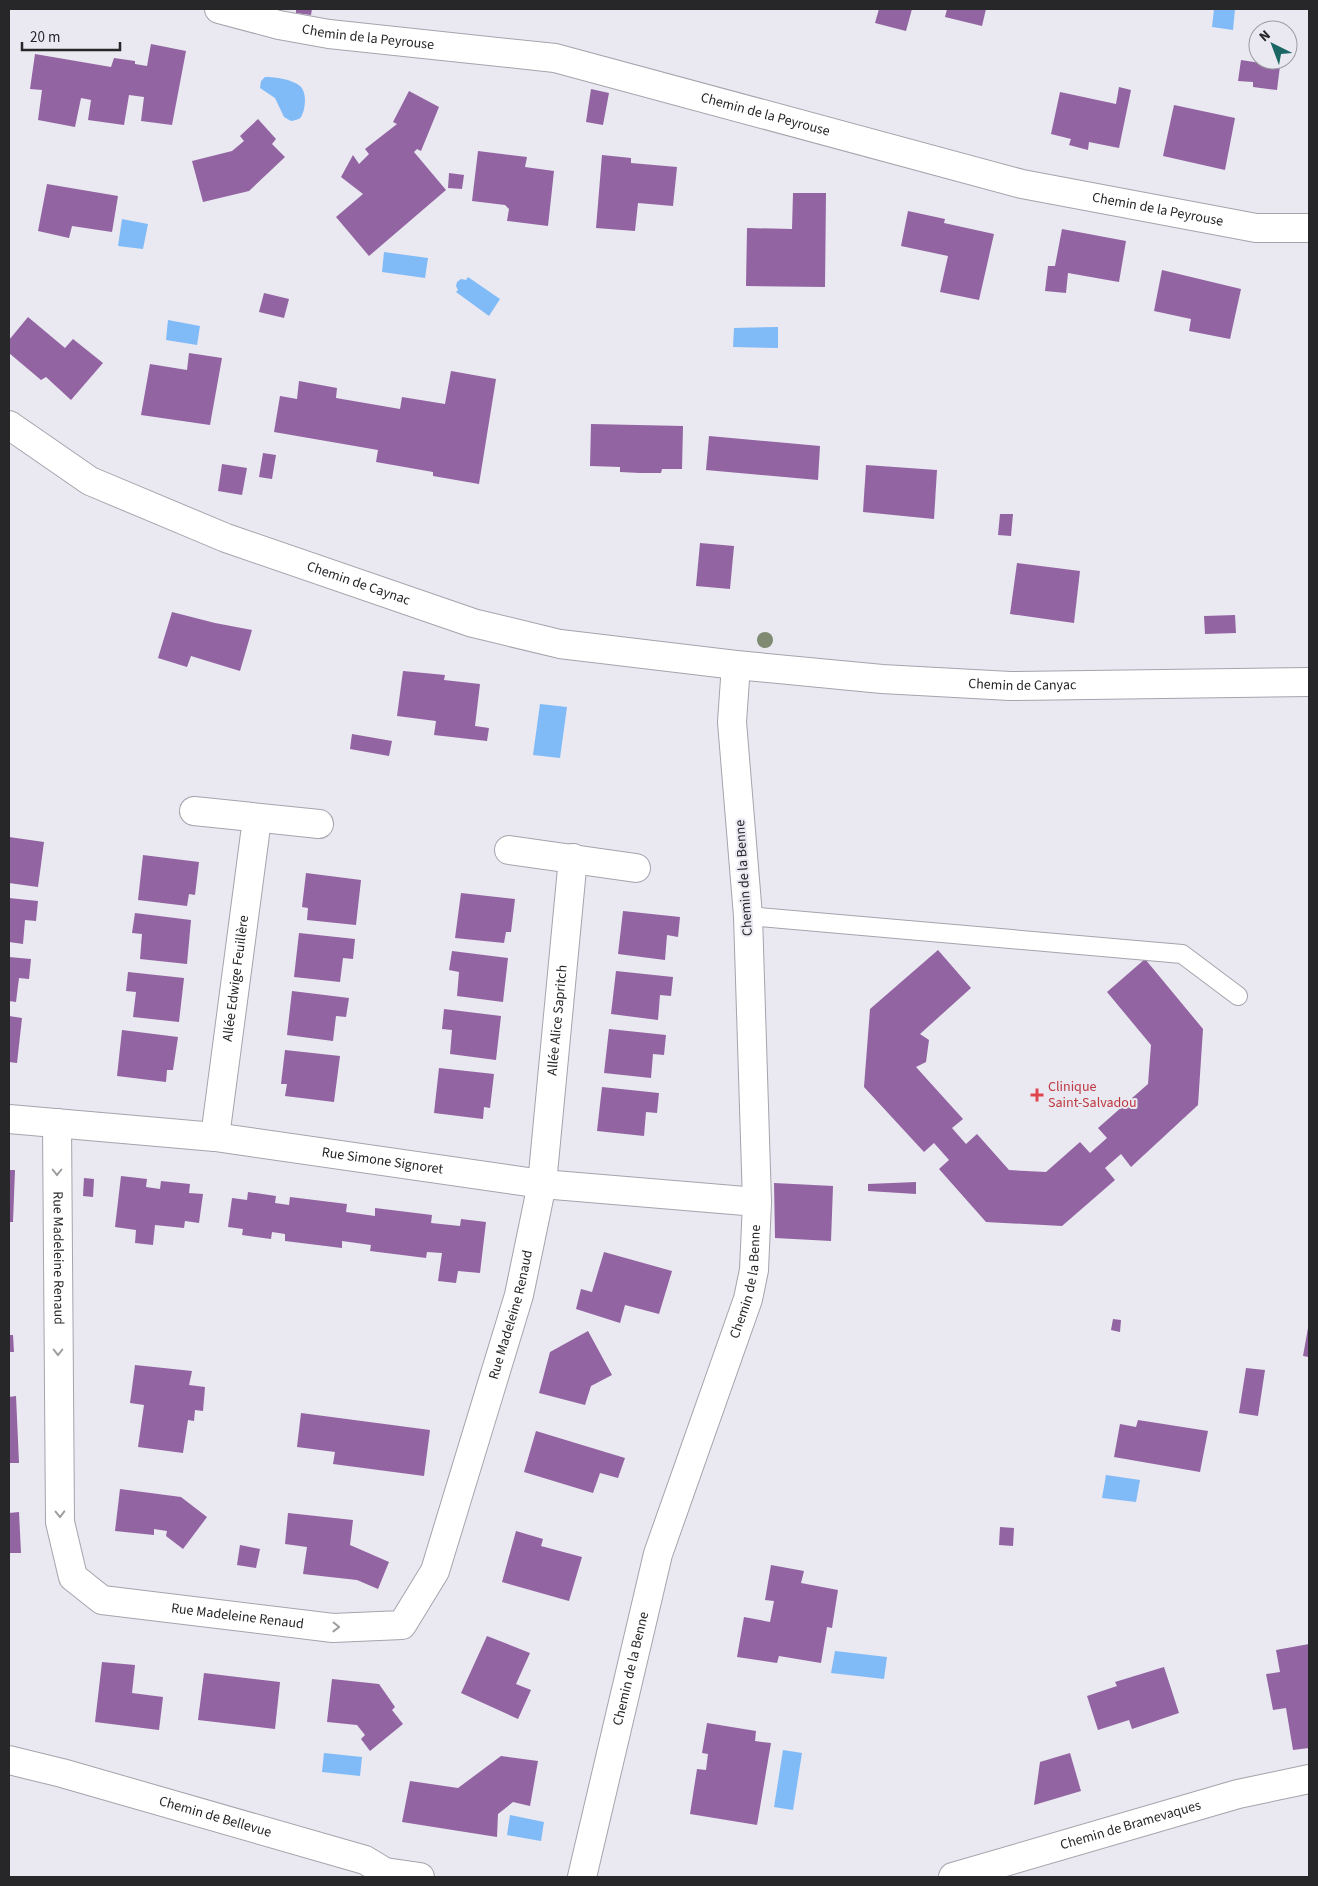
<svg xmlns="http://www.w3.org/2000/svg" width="1318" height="1886" viewBox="0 0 1318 1886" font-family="'Source Sans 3',sans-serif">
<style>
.water{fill:#80bbf7}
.building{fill:#9264a2}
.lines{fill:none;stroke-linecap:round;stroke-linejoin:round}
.lane-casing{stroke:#a5a3ac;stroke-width:20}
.street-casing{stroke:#a5a3ac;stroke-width:30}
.lane{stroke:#fff;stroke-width:18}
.street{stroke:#fff;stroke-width:28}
.tree{fill:#7e8b72}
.oneway{stroke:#9e9d9f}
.health-dot{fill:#e0444e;stroke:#eae8f1;stroke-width:2}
.labels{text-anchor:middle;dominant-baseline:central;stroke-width:4;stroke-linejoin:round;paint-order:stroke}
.street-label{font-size:14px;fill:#272629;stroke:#eae8f1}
.health-label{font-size:14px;fill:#be3a42;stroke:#eae8f1;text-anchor:start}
</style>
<rect width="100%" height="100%" fill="#eae8f1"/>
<g class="water">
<path d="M1214 9H1235L1233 30 1212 27Z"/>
<path d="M265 77C276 77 291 79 300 86 307 92 306 109 301 117 299 120 295 120 291 121L284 117 275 98 260 88 261 81Z"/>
<path d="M122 219 148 224 143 249 118 246Z"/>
<path d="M384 252 428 258 425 278 382 272Z"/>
<path d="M468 277 500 299 489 316 456 292 458 290 456 286 457 282 461 279 466 280Z"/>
<path d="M168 320 200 326 197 345 166 340Z"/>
<path d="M778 327V348L733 347 734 328Z"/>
<path d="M540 704 567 707 560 758 533 755Z"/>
<path d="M1106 1475 1140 1480 1136 1502 1102 1498Z"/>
<path d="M835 1651 887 1657 884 1679 831 1673Z"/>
<path d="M783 1750 802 1753 793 1810 774 1807Z"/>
<path d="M324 1753 362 1757 360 1776 322 1772Z"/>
<path d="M510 1815 544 1822 541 1841 507 1835Z"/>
</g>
<g class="building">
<path d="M296 9H312L311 15 296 13Z"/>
<path d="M879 9H912L906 31 875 23Z"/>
<path d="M947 9H986L982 26 945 17Z"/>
<path d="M151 44 186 51 172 125 141 121 144 97 129 95 124 125 88 120 91 100 81 98 75 127 38 120 42 90 30 89 35 54 111 67 114 58 135 61V64L147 66Z"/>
<path d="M1241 60 1280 66 1277 90 1253 87V82L1238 81Z"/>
<path d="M1119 87 1131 90 1119 148 1089 142 1088 150 1069 145 1071 139 1051 134 1060 92 1116 104Z"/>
<path d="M591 89 609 93 603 125 586 122Z"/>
<path d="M409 91 439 107 421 151 417 149 414 152 446 190 369 256 336 217 363 194 341 177 353 155 359 164 369 154 365 149 397 124 393 122Z"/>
<path d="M1174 105 1235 118 1225 170 1163 156Z"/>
<path d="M258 119 276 139 272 144 285 157 249 191 203 202 192 161 232 151 244 141 240 136Z"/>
<path d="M478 151 527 157 525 167 554 171 548 226 507 221 509 209 505 205 472 201Z"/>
<path d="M602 155 631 158V163L677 167 673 206 638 203 635 231 596 228Z"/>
<path d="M449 173 464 175 462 189 448 188Z"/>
<path d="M47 184 118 196 112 232 72 226 69 238 38 231Z"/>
<path d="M793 193H826L825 287 746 286 747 228 792 229Z"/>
<path d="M908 211 945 219 944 223 994 234 979 300 940 292 948 256 901 246Z"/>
<path d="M1062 229 1126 241 1119 282 1068 273 1066 293 1045 291 1048 266H1055Z"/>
<path d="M1162 270 1241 289 1230 339 1189 331 1191 319 1154 311Z"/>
<path d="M264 293 289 299 284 318 259 312Z"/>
<path d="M28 317 65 348 73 339 103 363 71 400 46 377 41 380 9 353V340Z"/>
<path d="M189 353 222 358 210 425 141 415 150 364 187 370Z"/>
<path d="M451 371 496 379 479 484 433 476V472L376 462 378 450 274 432 280 396 297 399 299 381 337 388 336 398 400 409 402 397 445 404Z"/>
<path d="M591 424 683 426 682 469H662L661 473H640L620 472V467L590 466Z"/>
<path d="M709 436 820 446 818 480 706 470Z"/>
<path d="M263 453 276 455 272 479 259 477Z"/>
<path d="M222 464 247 468 242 495 218 491Z"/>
<path d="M866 465 937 470 934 519 863 512Z"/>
<path d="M1000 514H1013L1011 536 998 535Z"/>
<path d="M700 543 734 546 730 589 696 586Z"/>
<path d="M1017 563 1080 571 1074 623 1010 614Z"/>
<path d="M172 612 215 623 252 630 240 671 191 656 187 667 158 658Z"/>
<path d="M1235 615 1236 633 1205 634 1204 616Z"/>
<path d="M403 671 445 675 444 680 480 684 475 726 489 728 487 741 434 735 436 721 397 716Z"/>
<path d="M352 734 392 741 389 756 350 749Z"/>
<path d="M9 837 44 842 38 887 9 883Z"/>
<path d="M143 855 199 862 195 895 189 894 187 906 138 900Z"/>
<path d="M306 873 361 880 356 925 307 920 308 908 302 907Z"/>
<path d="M461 893 515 899 511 932H506L504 943 455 938Z"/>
<path d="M9 898 38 901 36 921 25 920 23 944 9 942Z"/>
<path d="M623 911 680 917 678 937 667 935 665 960 618 954Z"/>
<path d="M135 913 191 920 187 964 140 959 142 934 132 933Z"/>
<path d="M299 933 355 939 353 959 343 958 340 982 294 977Z"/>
<path d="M938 950 971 988 920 1034 929 1040 926 1062 916 1067 963 1119 952 1128 966 1144 977 1134 1009 1170 1046 1172 1080 1142 1090 1153 1107 1138 1098 1128 1148 1084 1151 1045 1107 992 1145 959 1203 1029 1198 1105 1131 1167 1121 1154 1105 1168 1115 1180 1062 1226 986 1222 939 1169 949 1160 934 1143 924 1152 864 1087 870 1009Z"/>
<path d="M452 951 508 958 503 1002 457 996 459 972 449 970Z"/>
<path d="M9 957 31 959 29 979 19 978 16 1002 9 1001Z"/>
<path d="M616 971 673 977 671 996 660 995 658 1020 611 1014Z"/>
<path d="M128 972 184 978 179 1022 133 1017 136 992 126 991Z"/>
<path d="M292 991 349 998 346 1017 336 1016 333 1041 287 1035Z"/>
<path d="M444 1009 501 1016 496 1060 450 1054 452 1030 442 1029Z"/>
<path d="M9 1016 22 1018 17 1063 9 1062Z"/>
<path d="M609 1029 666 1035 664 1055 653 1054 651 1078 604 1073Z"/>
<path d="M122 1030 178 1037 173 1070H167L166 1082 117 1076Z"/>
<path d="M285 1050 340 1056 334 1102 285 1096 287 1084H281Z"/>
<path d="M439 1068 494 1074 490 1108 484 1107 483 1119 434 1113Z"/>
<path d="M602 1087 659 1093 657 1113 646 1112 644 1136 597 1131Z"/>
<path d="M9 1170H15L13 1222H9Z"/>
<path d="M121 1176 147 1179 146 1187 160 1189 161 1181 190 1184 189 1193 203 1194 199 1223 185 1221 184 1228 155 1225 153 1245 135 1243 136 1230 115 1227Z"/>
<path d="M84 1178 94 1179 93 1197 83 1196Z"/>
<path d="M916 1182V1194L868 1191V1184Z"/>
<path d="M774 1183 833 1186 831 1241 775 1238Z"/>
<path d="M248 1192 276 1196 275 1203 289 1205 290 1197 347 1204 346 1212 375 1216V1208L432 1215 431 1223 460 1226 461 1219 486 1222 480 1273 458 1271 456 1283 438 1281 442 1253 427 1252 426 1258 370 1251 371 1245 342 1241V1248L285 1241V1234L272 1232 271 1239 242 1235 243 1229 228 1227 232 1198 247 1200Z"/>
<path d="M604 1252 672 1271 659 1314 625 1305 620 1323 576 1309 581 1289 592 1292Z"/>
<path d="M1113 1319 1121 1320 1120 1332 1111 1330Z"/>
<path d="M1308 1328H1309V1357L1303 1356Z"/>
<path d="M588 1331 612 1375 591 1386 585 1405 539 1393 550 1352Z"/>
<path d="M9 1335H13L14 1352H9Z"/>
<path d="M135 1365 192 1371 189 1385 205 1387 203 1411 195 1410 194 1421 188 1420 183 1453 138 1447 144 1405 130 1403Z"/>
<path d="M1246 1368 1265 1370 1258 1416 1239 1413Z"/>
<path d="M16 1396 19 1463H9V1397Z"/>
<path d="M301 1413 430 1430 424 1476 333 1464 335 1452 297 1447Z"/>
<path d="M1138 1420 1208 1431 1200 1472 1114 1457 1120 1424 1136 1427Z"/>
<path d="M536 1431 625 1458 618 1478 600 1473 593 1493 524 1472Z"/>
<path d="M120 1489 181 1497 207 1517 183 1549 166 1536 167 1531 154 1529V1535L115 1531Z"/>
<path d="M19 1512 21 1553H9V1513Z"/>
<path d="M288 1513 353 1520 350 1545 389 1562 378 1589 357 1580 303 1574 307 1547 285 1544Z"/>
<path d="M1000 1527 1014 1528 1013 1546 999 1545Z"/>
<path d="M516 1531 543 1539 541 1546 582 1557 569 1601 502 1582Z"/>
<path d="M240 1545 260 1549 256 1568 237 1565Z"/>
<path d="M771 1565 804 1571 801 1583 838 1590 832 1628 827 1627 821 1663 779 1656 777 1663 737 1657 744 1617 770 1622 774 1601 765 1600Z"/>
<path d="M487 1636 530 1653 516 1684 531 1690 518 1719 461 1693Z"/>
<path d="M1309 1644V1748L1293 1750 1286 1708 1273 1710 1266 1674 1280 1672 1276 1650Z"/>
<path d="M102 1662 135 1665 132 1693 163 1697 159 1730 95 1722Z"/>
<path d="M1164 1667 1179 1713 1132 1729 1129 1720 1098 1730 1087 1696 1117 1686 1115 1682Z"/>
<path d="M204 1673 280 1682 275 1729 198 1720Z"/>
<path d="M332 1679 379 1684 395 1707 392 1710 403 1724 370 1751 361 1739 365 1735 357 1725 327 1722Z"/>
<path d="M707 1723 756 1731 755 1741 771 1743 757 1825 690 1814 697 1769 706 1770 708 1754 702 1753Z"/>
<path d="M1070 1753 1081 1791 1034 1805 1040 1762Z"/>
<path d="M501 1756 538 1761 530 1806 513 1802 498 1814 497 1837 402 1822 410 1781 458 1788Z"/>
</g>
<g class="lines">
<defs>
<path id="lane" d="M748 916 1182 954 1238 996"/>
<g id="street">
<path id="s1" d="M219 9 279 25 329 34 555 58 1022 184 1256 228H1309"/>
<path id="s2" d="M9 425 90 481 226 538 473 623 560 644 736 665 882 679 1010 686 1309 682"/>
<path d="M194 811 319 824"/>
<path d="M509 850 636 868"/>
<path id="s3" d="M9 1119 215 1137 542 1184 757 1202"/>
<path id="s4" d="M57 1123 60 1522 73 1577 102 1600 333 1628 402 1625 435 1571 519 1295 542 1184 573 858"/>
<path id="s5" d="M215 1137 257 819"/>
<path id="s6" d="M9 1760 62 1773 365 1860 385 1872 420 1877"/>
<path id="s7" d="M582 1877 658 1554 748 1299 754 1270 757 1202 748 916 732 722 736 665"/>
<path id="s8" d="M953 1877 1238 1794 1309 1779"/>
</g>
</defs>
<use href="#lane" class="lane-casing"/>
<use href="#street" class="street-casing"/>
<use href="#lane" class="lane"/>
<use href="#street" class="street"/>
</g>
<circle class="tree" cx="765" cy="640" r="8"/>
<defs><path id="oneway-chevron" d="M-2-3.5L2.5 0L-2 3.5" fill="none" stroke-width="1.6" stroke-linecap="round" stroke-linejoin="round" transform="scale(1.25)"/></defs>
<g class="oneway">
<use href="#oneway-chevron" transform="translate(57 1172) rotate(90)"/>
<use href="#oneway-chevron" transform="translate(58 1352) rotate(90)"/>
<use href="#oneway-chevron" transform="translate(60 1514) rotate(89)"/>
<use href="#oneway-chevron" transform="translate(336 1627) rotate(1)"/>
</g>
<path class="health-dot" d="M1034.5 1087.5h5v5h5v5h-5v5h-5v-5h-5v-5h5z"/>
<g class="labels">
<g class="street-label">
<text stroke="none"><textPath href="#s1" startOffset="152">Chemin de la Peyrouse</textPath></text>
<text stroke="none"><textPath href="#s1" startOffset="558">Chemin de la Peyrouse</textPath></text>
<text stroke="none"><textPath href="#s1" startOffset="962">Chemin de la Peyrouse</textPath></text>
<text stroke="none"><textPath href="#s2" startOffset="386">Chemin de Caynac</textPath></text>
<text stroke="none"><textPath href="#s2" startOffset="1061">Chemin de Canyac</textPath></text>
<text transform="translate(744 878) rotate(-94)">Chemin de la Benne</text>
<text stroke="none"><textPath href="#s5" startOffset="160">Allée Edwige Feuillère</textPath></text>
<text stroke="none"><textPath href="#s4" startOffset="1424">Allée Alice Sapritch</textPath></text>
<text stroke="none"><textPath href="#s3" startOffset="376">Rue Simone Signoret</textPath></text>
<text stroke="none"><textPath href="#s4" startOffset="135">Rue Madeleine Renaud</textPath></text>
<text stroke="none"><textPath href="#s7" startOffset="619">Chemin de la Benne</textPath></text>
<text stroke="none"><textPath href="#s4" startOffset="1125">Rue Madeleine Renaud</textPath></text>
<text stroke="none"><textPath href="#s4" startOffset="629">Rue Madeleine Renaud</textPath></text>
<text stroke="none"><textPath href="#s7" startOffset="214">Chemin de la Benne</textPath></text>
<text stroke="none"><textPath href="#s6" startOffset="214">Chemin de Bellevue</textPath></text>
<text stroke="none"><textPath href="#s8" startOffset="185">Chemin de Bramevaques</textPath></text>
</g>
<g class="health-label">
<text x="1048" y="1087">Clinique<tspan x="1048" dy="16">Saint-Salvadou</tspan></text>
</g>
</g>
<rect width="1318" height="1886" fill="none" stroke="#272629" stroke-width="20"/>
<g transform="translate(1273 45) rotate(318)"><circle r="24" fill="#eae8f1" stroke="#9c9aa1"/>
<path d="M0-4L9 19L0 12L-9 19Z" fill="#1a6763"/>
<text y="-8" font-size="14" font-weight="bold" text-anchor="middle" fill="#272629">N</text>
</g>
<path d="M22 42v8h98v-8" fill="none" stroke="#272629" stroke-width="2.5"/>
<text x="30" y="42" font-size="15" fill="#272629" stroke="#eae8f1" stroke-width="4" paint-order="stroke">20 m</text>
</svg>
